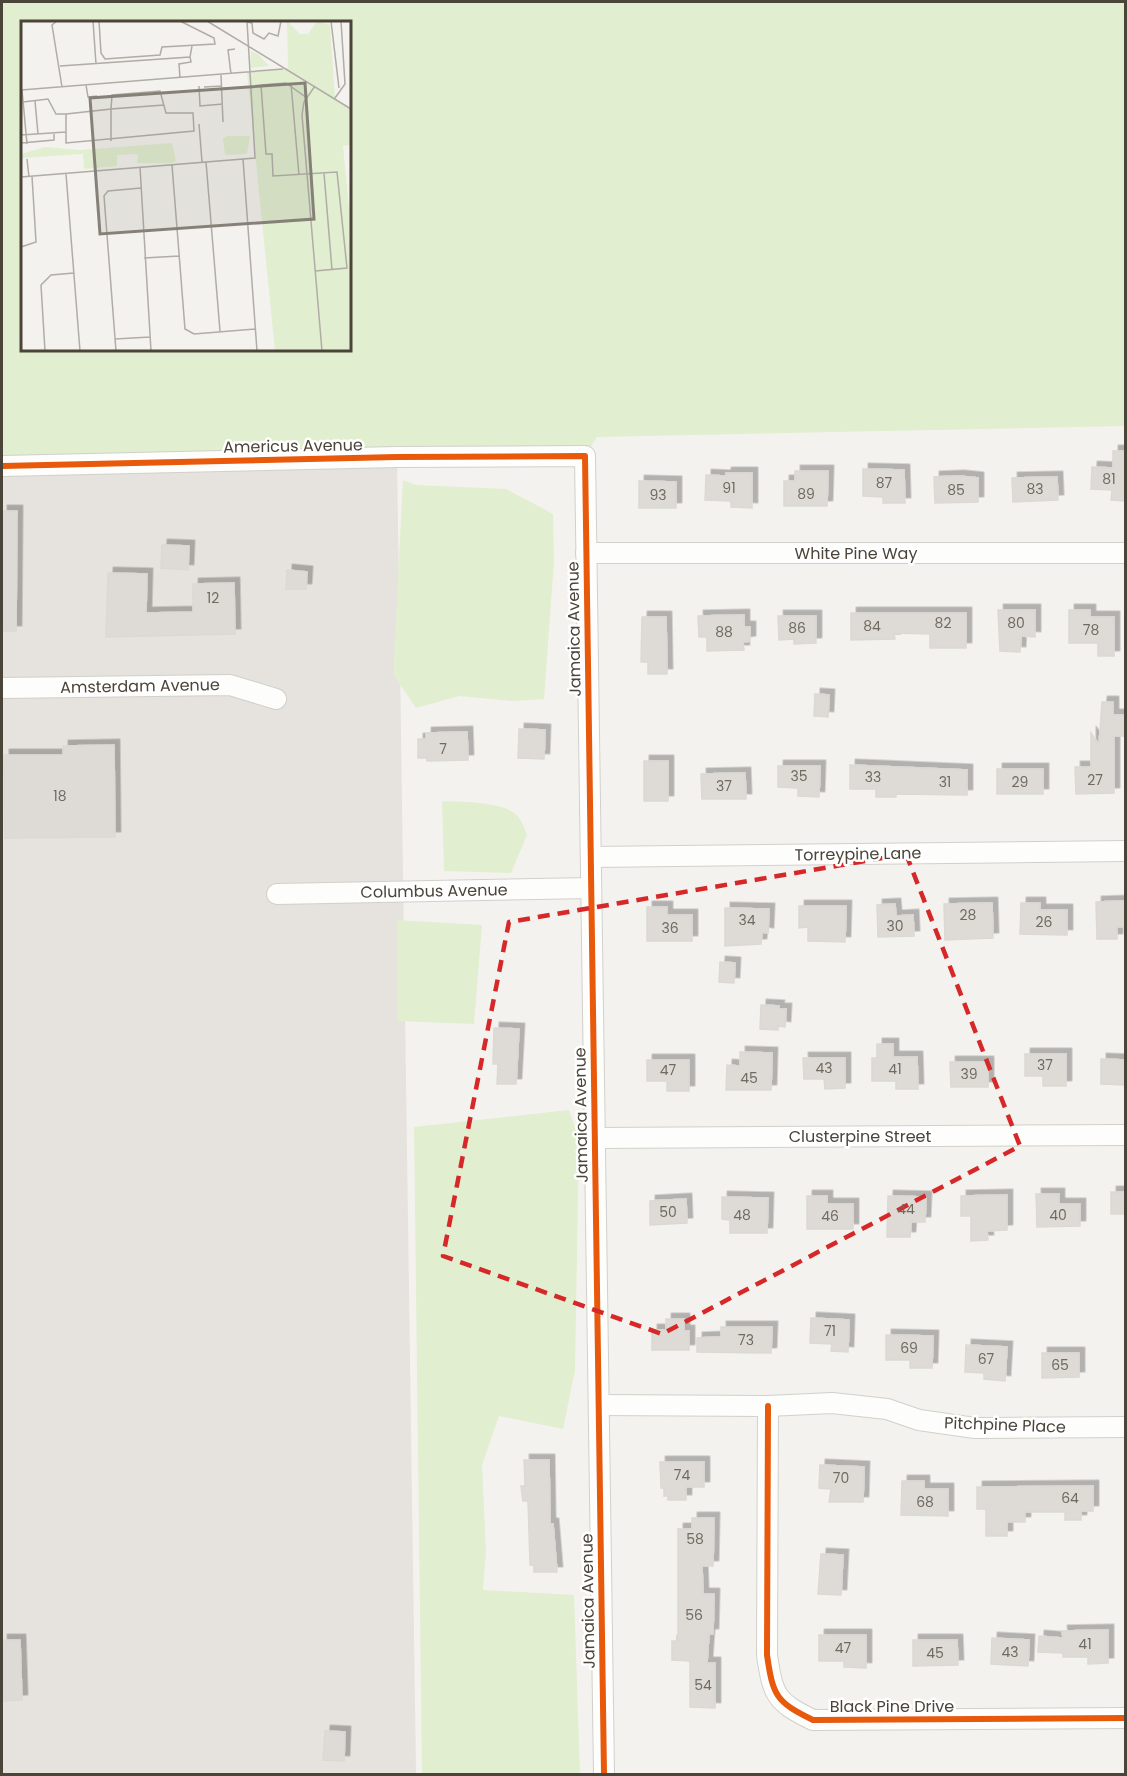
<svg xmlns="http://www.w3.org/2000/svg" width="1127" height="1776" viewBox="0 0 1127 1776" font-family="Poppins,sans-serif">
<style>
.industrial{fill:#e6e2de}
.green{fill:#e1eecf;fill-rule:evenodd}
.building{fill:#dedbd6;stroke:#dcd9d4;stroke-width:1.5;filter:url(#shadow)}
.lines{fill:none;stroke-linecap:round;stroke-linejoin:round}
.minor-casing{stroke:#d2d0cb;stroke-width:22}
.minor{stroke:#fdfdfc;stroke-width:20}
.cycleway-casing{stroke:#fff;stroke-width:10}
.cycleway{stroke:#e8590c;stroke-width:6}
.marked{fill:none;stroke:#d62828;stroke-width:4.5;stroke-dasharray:12 8;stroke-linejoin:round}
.labels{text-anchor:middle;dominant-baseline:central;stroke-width:5;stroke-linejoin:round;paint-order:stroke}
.number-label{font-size:14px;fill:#706a61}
.street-label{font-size:16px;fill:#4b4439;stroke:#fff}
.inset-road{fill:none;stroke:#b0aca6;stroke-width:1.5}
.view{fill:#868178;fill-opacity:0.15;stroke:#868178;stroke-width:3}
.inset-edge{fill:none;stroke:#4b4439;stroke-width:3}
</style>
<defs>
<filter id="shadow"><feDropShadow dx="5.5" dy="-5.5" stdDeviation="0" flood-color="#0004"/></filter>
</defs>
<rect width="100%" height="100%" fill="#f4f2ee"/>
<path class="industrial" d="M397 457 416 1774H2V476Z"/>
<g class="green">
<path d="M2 2H1125V426L597 437 585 456 2 466ZM22 22H350V350H22Z"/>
<path d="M403 480 416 485 506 489 553 514 554 562 544 699 513 701 459 696 416 708 393 674Z"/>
<path d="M442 801C461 802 508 801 519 818 523 823 525 830 527 835L511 873 444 871Z"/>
<path d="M397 920 482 925 474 1024 397 1021Z"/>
<path d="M569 1110 579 1139 575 1370 563 1429 499 1416 482 1465 486 1551 483 1590 574 1595 580 1774H422L414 1127Z"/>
</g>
<g class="building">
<path d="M1113 451H1125V501L1111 500 1112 490 1091 489 1092 467 1113 468Z"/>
<path d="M863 469 904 470 905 503H883V497L863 496Z"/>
<path d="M795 471H828L827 506H784V481H795Z"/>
<path d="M726 473H752V508L731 507V501L705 500 706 475 726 476Z"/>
<path d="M959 476 978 478V502L935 503 934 477Z"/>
<path d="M1057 477 1058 500 1013 502 1012 478Z"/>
<path d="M639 481 676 482V508H639Z"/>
<path d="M2 511H17L16 631H2Z"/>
<path d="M162 545 189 546 188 570 161 568Z"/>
<path d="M287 570 307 572 306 589H286Z"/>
<path d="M108 573 147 574 146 613 193 612V584L234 583 235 634 106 637Z"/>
<path d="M998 610H1035V637L1021 636 1020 652 1000 651Z"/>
<path d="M1069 610H1090V617H1114V656H1098V643H1069Z"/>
<path d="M851 613H966V648H930V634L894 633 895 639 851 640Z"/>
<path d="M744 615V627H750V641L743 642 744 650 707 651V637H699L698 616Z"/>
<path d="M778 616H816V643L794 644V639L779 640Z"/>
<path d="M642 617H666L667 674H648V662H641Z"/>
<path d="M815 694 829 695 828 717 814 716Z"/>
<path d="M1102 702H1113V715H1125V736H1114V793L1076 794 1075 767H1091V733L1099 745Z"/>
<path d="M519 729 545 730 544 759 518 758Z"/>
<path d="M467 732 468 760 427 761V758H418V739H426V733Z"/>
<path d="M114 745 115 837 5 838 4 755H63V746Z"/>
<rect x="644" y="761" width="24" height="40"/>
<path d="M850 765 967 770V795L896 794V797H876V789H850Z"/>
<path d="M778 766H820L819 797 798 796V788L778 787Z"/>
<rect x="997" y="769" width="46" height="25"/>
<path d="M745 773 746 799H702L701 774Z"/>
<path d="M1125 901V926L1117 927V939H1097L1096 902Z"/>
<path d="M992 903 993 938 945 940 944 904Z"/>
<path d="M1021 903H1040V910H1067V935L1020 934Z"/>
<path d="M895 904 896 916 913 915 914 936 878 937 877 905Z"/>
<path d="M799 906H846L845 942 808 941V927L799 928Z"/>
<path d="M647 907H667V915H692V941H647Z"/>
<path d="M725 908 769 909 768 933 762 932 761 944 725 946Z"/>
<path d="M720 962 735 963 734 983 719 982Z"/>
<path d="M761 1005 779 1006 778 1009H786L785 1027 778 1026V1030L760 1029Z"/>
<path d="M494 1028 519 1029 516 1084H497L498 1064H493Z"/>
<path d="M877 1044H893V1057H917L918 1089H896V1081H872V1058H877Z"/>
<path d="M740 1052 772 1053 771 1090H726L727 1065 740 1066Z"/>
<path d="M1025 1054H1066V1086H1043V1076H1025Z"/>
<path d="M803 1058H845V1088L825 1089 824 1079H804Z"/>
<path d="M1101 1059 1125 1060V1085L1101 1084Z"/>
<path d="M647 1060H689V1091H667V1081H647Z"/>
<path d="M950 1062H988V1087H951Z"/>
<rect x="1111" y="1192" width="14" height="22"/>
<path d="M1036 1194H1059V1204H1080V1226L1037 1227Z"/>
<path d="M1007 1195V1230L987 1231 988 1240 971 1241V1216H961V1196Z"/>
<path d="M807 1196H827V1204H853V1229H807Z"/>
<path d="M888 1196 926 1197 925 1222H911L910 1237H887Z"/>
<path d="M722 1197 768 1198 767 1233H730V1220L722 1219Z"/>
<path d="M686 1199 687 1223 650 1225V1201Z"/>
<path d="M811 1318 849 1320 848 1352 831 1351 832 1344 810 1343Z"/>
<path d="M666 1319H684V1331H689V1350H652V1330H666Z"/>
<path d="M721 1327H772L771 1353 697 1352V1338L721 1337Z"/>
<path d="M886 1335 933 1336 932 1368H910V1360H886Z"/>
<path d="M966 1345 1007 1347 1005 1381 984 1379V1373L965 1372Z"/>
<path d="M1042 1353H1079V1377L1042 1378Z"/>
<path d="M524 1460H549L550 1524H553L557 1572H534V1565H530L528 1501H523L521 1486H525Z"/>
<path d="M660 1462H704V1487H686V1500H668V1496H664V1488H661Z"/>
<path d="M820 1465 864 1467 863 1502H829L831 1489 819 1488Z"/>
<path d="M902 1481H924V1489H948V1516L901 1515Z"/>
<path d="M1093 1486V1511H1081V1520H1065V1512H1025V1522H1007V1536H986V1509H977V1487Z"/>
<path d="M692 1518H714L713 1566H702L703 1594H714L713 1634H709L707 1663H715V1708L690 1707V1661L672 1660V1641H678V1529H692Z"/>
<path d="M821 1554 843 1555 841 1595 818 1594Z"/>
<path d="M1108 1630V1663L1088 1664V1657H1063V1653L1038 1652 1039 1636 1063 1638 1062 1631Z"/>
<path d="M819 1635H866V1668L844 1667V1661H819Z"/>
<path d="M992 1638 1029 1640 1028 1666 991 1664Z"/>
<path d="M2 1640H20L22 1700 2 1701Z"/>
<path d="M913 1640H957L958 1665 913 1666Z"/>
<path d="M325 1731 345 1732 344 1761 323 1760Z"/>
</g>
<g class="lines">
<defs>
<g id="minor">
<path d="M2 466 397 457 585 456 604 1774"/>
<path d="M586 553H1126"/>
<path d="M2 688 230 685 276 699"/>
<path d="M591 857 1126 851"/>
<path d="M277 894 591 888"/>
<path d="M595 1138 1126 1135"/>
<path d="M599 1405 768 1406 832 1403 887 1409 919 1420 975 1428 1126 1427"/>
<path d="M768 1406 767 1655C773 1696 776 1702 813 1720L1126 1718"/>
</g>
</defs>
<use href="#minor" class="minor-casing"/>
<use href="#minor" class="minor"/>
<defs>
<g id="cycleway">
<path d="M2 466 397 457 585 456 604 1774"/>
<path d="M768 1406 767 1655C773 1696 776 1702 813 1720L1126 1718"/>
</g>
</defs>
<use href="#cycleway" class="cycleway-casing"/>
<use href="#cycleway" class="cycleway"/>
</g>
<path class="marked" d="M906 854 1020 1146 662 1334 443 1256 509 922Z"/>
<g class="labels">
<g class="number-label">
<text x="1109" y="479">81</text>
<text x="884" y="483">87</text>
<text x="729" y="488">91</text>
<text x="1035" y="489">83</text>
<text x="956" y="490">85</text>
<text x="806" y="494">89</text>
<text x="658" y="495">93</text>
<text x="213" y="598">12</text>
<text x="943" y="623">82</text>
<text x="1016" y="623">80</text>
<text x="872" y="626">84</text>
<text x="797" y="628">86</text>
<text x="1091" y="630">78</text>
<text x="724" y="632">88</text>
<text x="443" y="749">7</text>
<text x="799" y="776">35</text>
<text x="873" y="777">33</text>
<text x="1095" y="780">27</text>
<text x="945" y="782">31</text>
<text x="1020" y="782">29</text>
<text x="724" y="786">37</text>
<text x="60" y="796">18</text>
<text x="968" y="915">28</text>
<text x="747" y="920">34</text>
<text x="1044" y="922">26</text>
<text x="895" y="926">30</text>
<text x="670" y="928">36</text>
<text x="1045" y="1065">37</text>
<text x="824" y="1068">43</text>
<text x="895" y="1069">41</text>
<text x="668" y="1070">47</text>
<text x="969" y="1074">39</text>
<text x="749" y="1078">45</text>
<text x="906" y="1209">44</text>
<text x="668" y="1212">50</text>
<text x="742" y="1215">48</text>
<text x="1058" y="1215">40</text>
<text x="830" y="1216">46</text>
<text x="830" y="1331">71</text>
<text x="746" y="1340">73</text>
<text x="909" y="1348">69</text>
<text x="986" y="1359">67</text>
<text x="1060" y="1365">65</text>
<text x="682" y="1475">74</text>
<text x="841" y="1478">70</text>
<text x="1070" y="1498">64</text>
<text x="925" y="1502">68</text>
<text x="695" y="1539">58</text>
<text x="694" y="1615">56</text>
<text x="1085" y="1644">41</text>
<text x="843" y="1648">47</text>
<text x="1010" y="1652">43</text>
<text x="935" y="1653">45</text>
<text x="703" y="1685">54</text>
</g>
<g class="street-label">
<text transform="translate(293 446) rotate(-1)">Americus Avenue</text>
<text x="856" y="553">White Pine Way</text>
<text transform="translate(574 629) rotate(-91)">Jamaica Avenue</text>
<text transform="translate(140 686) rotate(-1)">Amsterdam Avenue</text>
<text transform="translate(858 854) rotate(-1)">Torreypine Lane</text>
<text transform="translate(434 891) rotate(-1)">Columbus Avenue</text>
<text transform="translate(581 1115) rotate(-91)">Jamaica Avenue</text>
<text x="860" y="1136">Clusterpine Street</text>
<text transform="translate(1005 1425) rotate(2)">Pitchpine Place</text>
<text transform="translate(588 1601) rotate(-91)">Jamaica Avenue</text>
<text x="892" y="1706">Black Pine Drive</text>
</g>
</g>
<g transform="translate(21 21)">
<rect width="330" height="330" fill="#f4f2ee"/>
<path d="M266 0 279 13H287L296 0 309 4 314 77 330 88V124L322 125 330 209V330H254L226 51 267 47ZM230 30 237 33 248 45 229 47ZM206 115H229L226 133 204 134 202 118ZM151 122 155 140 151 142H116L117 134 111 133 96 134V145L63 148 62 133 0 137V133L24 126 59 129Z" fill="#e1eecf"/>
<path class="inset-road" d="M36 0 31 4 41 66M72 0 75 43M78 0 80 32 84 38 139 34 141 26 194 23 193 17 159 0M186 0 330 88M310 0 318 67M226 1 231 2 232 12 243 18 248 12 257 15 260 0M39 45 169 36 171 25M210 53 207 29 214 28M200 54 202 101M159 57 158 43 170 41 169 36M270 63 278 154M65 64 67 76 76 75M178 65 179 85 202 83M294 65 283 81 281 94 301 330M183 66 201 65M0 69 262 48M1 69 6 123M286 77 265 62 240 64 245 133H251L252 155 316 151 326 247 294 250M314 77 324 63 320 0M14 80 17 113M2 81 27 78 35 93H45V122L173 110 172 92H145L139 70 91 74 90 88 45 93M178 103 181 141M0 114 45 111M90 120V88L143 84M0 122 33 119V113M6 138 8 156M222 138 236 330M185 141 199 310M151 144 164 308 173 313 234 308M119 146 130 330M303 152 311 249M45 153 59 330M0 156 234 137 226 0M0 226 15 221 11 155M123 237 158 235M94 318 129 316M24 330 20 264 30 254 53 252M95 330 83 175 87 170 120 167"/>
<path class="view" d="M284 62 293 198 79 213 69 77Z"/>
<rect width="330" height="330" class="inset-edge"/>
</g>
<rect width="1127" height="1776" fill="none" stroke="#4b4439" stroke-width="6"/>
</svg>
